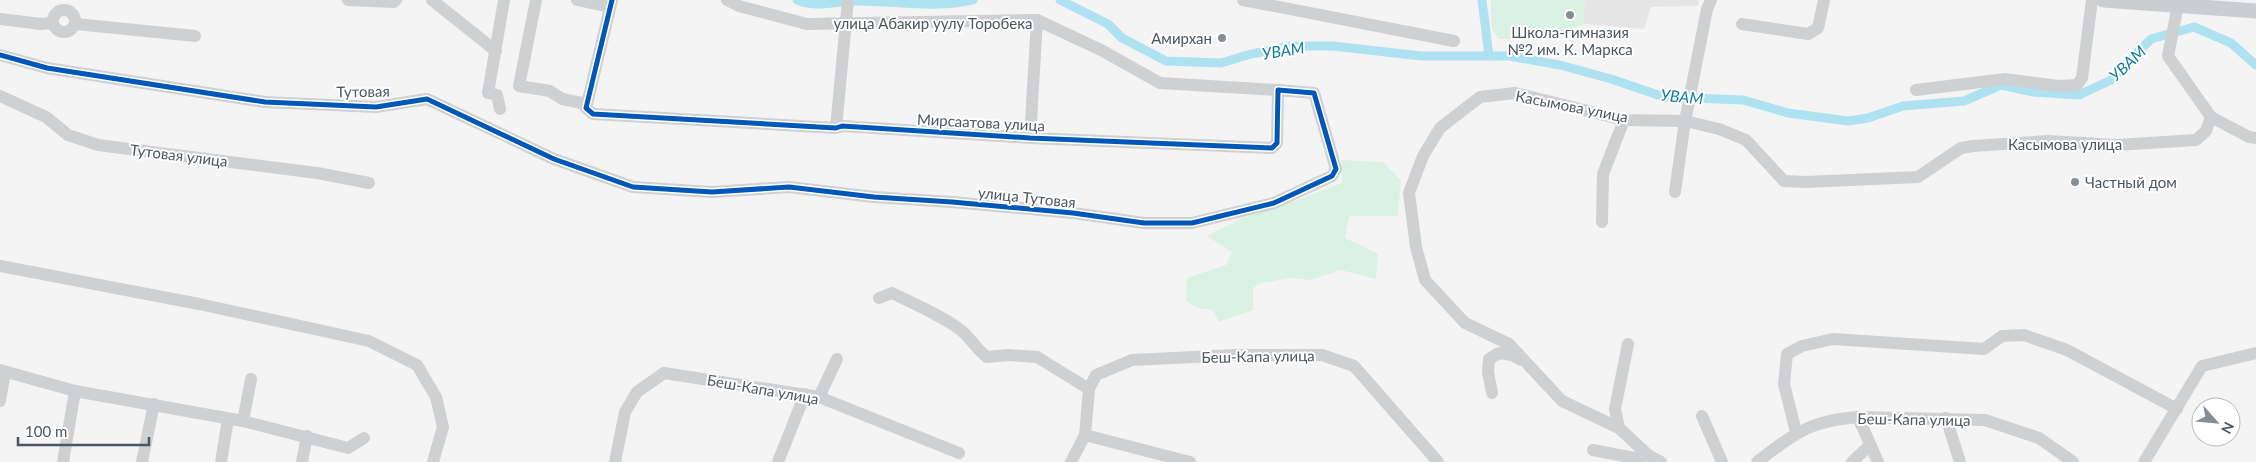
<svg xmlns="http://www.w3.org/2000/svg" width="2256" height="462" viewBox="0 0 2256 462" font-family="Lato,sans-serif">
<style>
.education{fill:#e6e5e6}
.green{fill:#d9f2e3}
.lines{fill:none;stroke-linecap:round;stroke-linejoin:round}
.canal{stroke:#aee2f0;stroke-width:9}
.minor{stroke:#ced0d2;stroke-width:12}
.major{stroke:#caced1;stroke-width:15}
.cycleway-casing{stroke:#fff;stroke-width:8}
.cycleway{stroke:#0057b8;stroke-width:5}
.poi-dot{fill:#868d94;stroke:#fff;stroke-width:2}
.labels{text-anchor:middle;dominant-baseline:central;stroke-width:4;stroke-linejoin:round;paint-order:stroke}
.street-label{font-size:15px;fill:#4a5661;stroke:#fff}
.poi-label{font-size:15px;fill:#4a5661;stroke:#fff}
.water-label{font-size:16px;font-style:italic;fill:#0c7c9b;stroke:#fff}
</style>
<rect width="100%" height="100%" fill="#f4f4f4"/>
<path class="education" d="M1491 0H1699L1698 6 1651 7 1644 29 1584 24 1549 37 1499 39 1492 29Z"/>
<g class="green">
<path d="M1491 0H1585L1584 24 1549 37 1499 39 1492 29Z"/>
<path d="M1341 160 1383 162 1401 181 1398 216H1349L1345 238 1378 254 1376 279 1341 270 1310 280 1293 278 1261 283 1253 288V310L1219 322 1213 310 1197 308 1186 301 1187 278 1226 265 1232 252 1207 236 1242 218 1297 200 1342 183Z"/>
</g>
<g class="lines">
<g class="canal">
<path d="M797 0C816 9 838 0 858 1 896 1 936 9 973 0"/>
<path d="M1060 0 1108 24 1122 38 1166 61 1221 63 1251 54 1291 46H1333L1421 56H1509L1560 65 1611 79 1664 97 1743 100 1788 113 1848 121 1868 118 1903 106 1964 101 2001 85 2033 92 2079 95 2111 80 2151 39 2194 27 2231 43 2256 65"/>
<path d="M1482 0 1489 56"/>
</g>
<g class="minor">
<path d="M348 0 394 2 396 0"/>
<path d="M432 0 496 51"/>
<path d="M536 0 519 86 550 91 562 99 587 104"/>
<path d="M577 0 610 7"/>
<path d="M727 0 739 6 807 24 1037 20 1101 50 1160 83 1278 90"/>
<path d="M1243 0 1454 41"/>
<circle cx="64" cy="21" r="11"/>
<path d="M0 19 41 24 53 23"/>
<path d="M76 24 195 36"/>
<path d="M1742 24 1808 34 1818 28 1824 0"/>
<path d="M0 55 47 68 265 102 376 107 427 99 554 159 633 187 712 192 789 187 874 197 952 202 1073 213 1144 223H1192L1274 203 1332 176 1336 169 1314 93 1278 90 1277 143 1272 148 1030 138 842 126 836 128 593 114 586 108 612 0"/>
<path d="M1916 90 2005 79 2058 86 2077 85 2082 78 2092 0"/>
<path d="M0 96 46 117 68 135 98 145 317 173 369 183"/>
<path d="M500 109 497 95 488 93 504 0"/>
<path d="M2211 117 2249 137 2256 138"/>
<path d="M836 128 848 0"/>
<path d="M1030 138 1037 20"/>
<path d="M1675 192 1685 121 1707 9 1711 0"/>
<path d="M1602 222 1603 174 1624 120"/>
<path d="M0 266 199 304 369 341 417 365 436 397 443 427 433 462"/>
<path d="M879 298 892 293C912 303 947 318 963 332 972 340 977 350 987 357L1008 355 1037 357 1089 389"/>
<path d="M0 370 75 391 243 421 348 448 364 438"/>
<path d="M1492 393 1488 372 1489 359 1499 353 1512 355 1521 360"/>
<path d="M819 397 837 359"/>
<path d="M0 401 5 372"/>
<path d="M1702 416 1722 462"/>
<path d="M1858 417 1878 462"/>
<path d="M1946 418 1960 462"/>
<path d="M243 421 251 379"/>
<path d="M1619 428 1615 409 1628 344"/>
<path d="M1796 432 1784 384 1787 354 1802 346 1833 339 1984 349 2002 336 2024 335 2067 350 2177 409"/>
<path d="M1085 435 1190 462"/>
<path d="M1593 450 1634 458 1648 455"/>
<path d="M63 462 75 391"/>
<path d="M142 462 154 404"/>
<path d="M221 462 228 419"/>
<path d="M302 462 307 436"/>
<path d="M615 462 625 412 637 392 664 373 819 397 959 453"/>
<path d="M778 462 805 394"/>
<path d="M1071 462 1085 435 1089 389 1096 375 1132 360 1236 355H1322L1354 366 1438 462"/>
<path d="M1661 462 1648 455 1619 428 1562 401 1509 344 1465 323 1425 280 1416 247 1409 193 1423 156 1440 128 1480 97 1515 93 1624 120 1685 121 1719 129 1746 140 1784 181 1806 182 1918 177 1961 148 1973 146 2048 141 2116 145 2196 140 2206 131 2211 117 2168 56 2178 5"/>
<path d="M1757 462C1795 433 1809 421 1858 417L1985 420 2039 438 2073 462"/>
<path d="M1852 462 1870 445"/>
<path d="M2144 462 2202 366 2256 353"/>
</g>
<path class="major" d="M2103 0 2256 11"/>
<defs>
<path id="cycleway" d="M0 55 47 68 265 102 376 107 427 99 554 159 633 187 712 192 789 187 874 197 952 202 1073 213 1144 223H1192L1274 203 1332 176 1336 169 1314 93 1278 90 1277 143 1272 148 1030 138 842 126 836 128 593 114 586 108 612 0"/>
</defs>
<use href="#cycleway" class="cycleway-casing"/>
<use href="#cycleway" class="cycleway"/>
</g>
<g class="poi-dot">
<circle cx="1570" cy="15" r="5"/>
<circle cx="1222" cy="38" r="5"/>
<circle cx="2075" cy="182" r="5"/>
</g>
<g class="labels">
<g class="street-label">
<text x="933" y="23">улица Абакир уулу Торобека</text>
<text transform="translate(363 91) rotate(-1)">Тутовая</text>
<text transform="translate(1572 106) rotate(11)">Касымова улица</text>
<text transform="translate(981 122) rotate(3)">Мирсаатова улица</text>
<text x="2065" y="144">Касымова улица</text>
<text transform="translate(179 155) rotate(7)">Тутовая улица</text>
<text transform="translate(1027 197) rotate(6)">улица Тутовая</text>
<text transform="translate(1258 356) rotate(-1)">Беш-Капа улица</text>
<text transform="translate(763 389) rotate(10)">Беш-Капа улица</text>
<text transform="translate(1914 419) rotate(1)">Беш-Капа улица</text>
</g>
<g class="poi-label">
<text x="1570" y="32">Школа-гимназия<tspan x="1570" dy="17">№2 им. К. Маркса</tspan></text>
<text x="1212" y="38" text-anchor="end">Амирхан</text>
<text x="2085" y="182" text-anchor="start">Частный дом</text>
</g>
<g class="water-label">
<text transform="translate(1283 50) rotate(-9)">УВАМ</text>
<text transform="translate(2127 63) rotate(-43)">УВАМ</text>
<text transform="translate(1682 96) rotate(5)">УВАМ</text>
</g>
</g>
<g transform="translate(2216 422) rotate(117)"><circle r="24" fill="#ffffff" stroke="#b7bbc0"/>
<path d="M0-4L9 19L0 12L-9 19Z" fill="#868d94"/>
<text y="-8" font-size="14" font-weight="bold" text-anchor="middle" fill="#4a5661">N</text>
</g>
<path d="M18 437v8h131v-8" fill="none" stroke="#4a5661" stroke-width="2.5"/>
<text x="25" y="437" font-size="15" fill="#4a5661" stroke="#ffffff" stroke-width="4" paint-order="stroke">100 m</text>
</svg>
